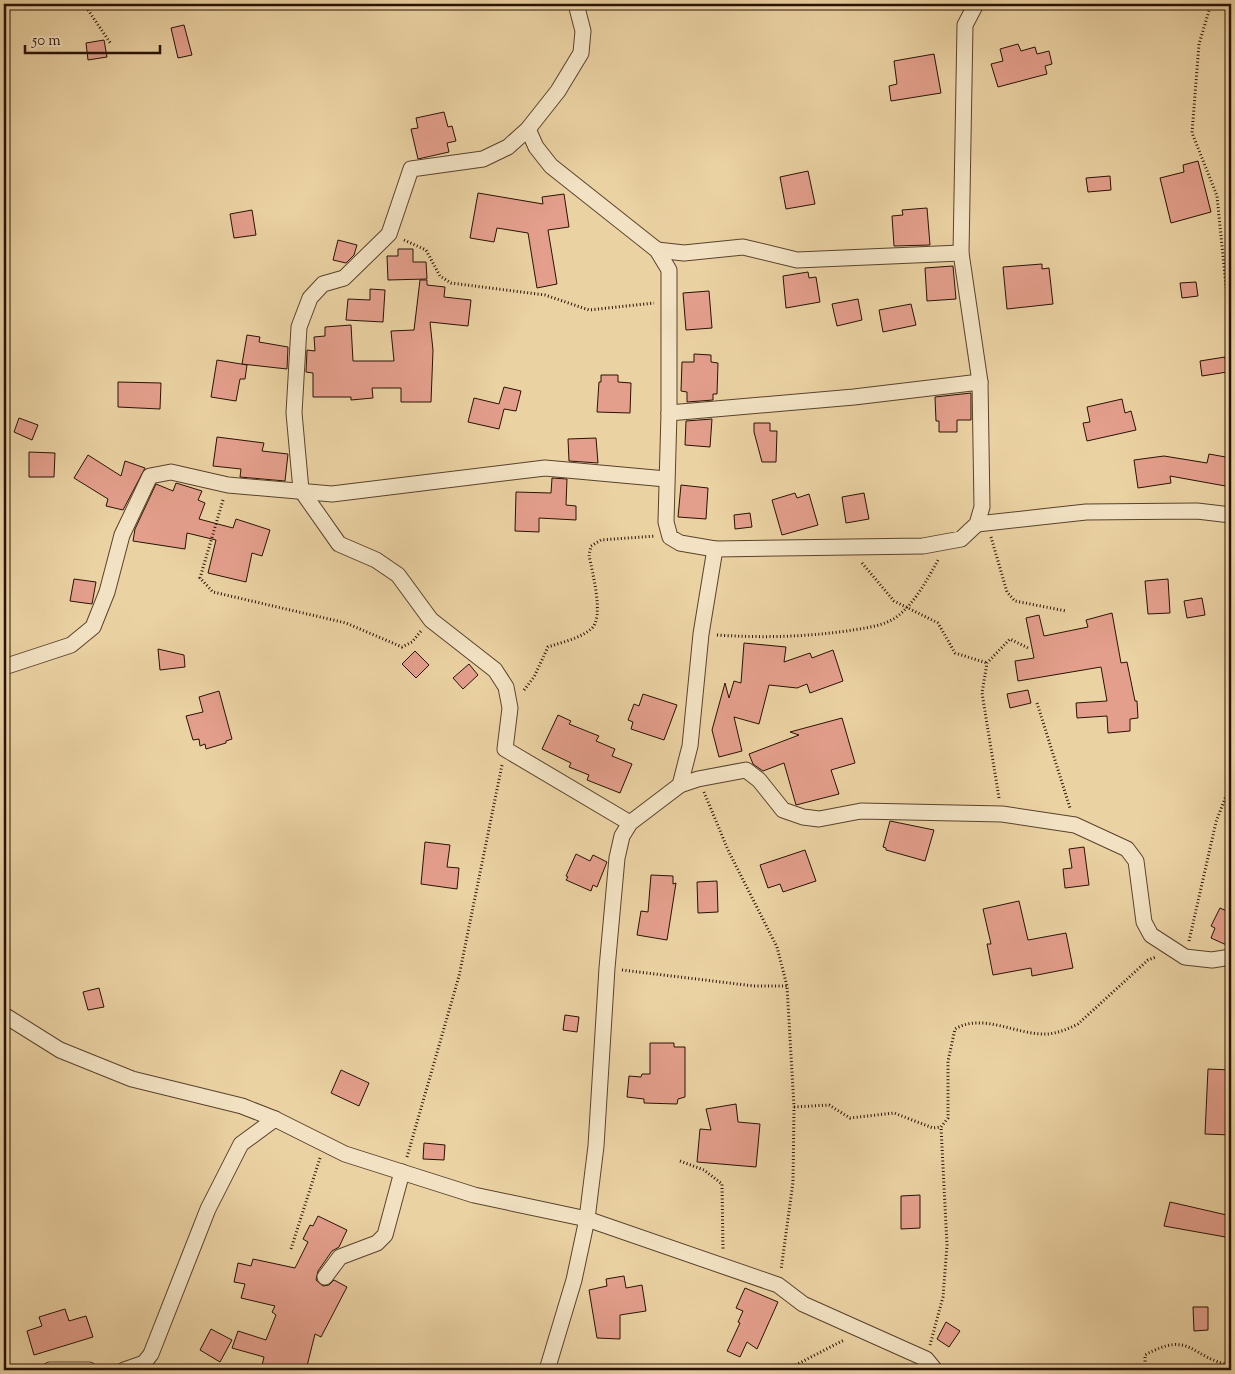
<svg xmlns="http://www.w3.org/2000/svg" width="1235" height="1374" viewBox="0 0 1235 1374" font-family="'Sorts Mill Goudy',serif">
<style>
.building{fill:#e49f8c;stroke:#281204}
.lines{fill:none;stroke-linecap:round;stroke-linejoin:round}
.minor-casing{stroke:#59422c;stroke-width:17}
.path{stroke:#281204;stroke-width:3;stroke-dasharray:1 2.5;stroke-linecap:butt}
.minor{stroke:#f2e2c3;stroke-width:15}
</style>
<rect width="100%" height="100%" fill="#ebd2a3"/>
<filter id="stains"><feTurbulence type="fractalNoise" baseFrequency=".004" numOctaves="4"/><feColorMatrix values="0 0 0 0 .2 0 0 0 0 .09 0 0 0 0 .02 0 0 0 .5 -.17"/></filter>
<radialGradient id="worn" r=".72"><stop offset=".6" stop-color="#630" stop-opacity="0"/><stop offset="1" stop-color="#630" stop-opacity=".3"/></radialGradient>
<g class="building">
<path d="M184 25 192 55 178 58 171 28Z"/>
<path d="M104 40 107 57 88 60 86 43Z"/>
<path d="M1018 44 1021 51 1035 47 1037 54 1049 51 1052 64 1045 66 1047 74 998 87 991 64 1003 61 1000 49Z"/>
<path d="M934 54 941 93 891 101 889 86 897 84 894 61Z"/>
<path d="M444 112 448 127 452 126 456 141 447 143 449 152 418 159 411 129 418 128 416 118Z"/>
<path d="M1198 161 1211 212 1171 223 1160 178 1184 172 1183 165Z"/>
<path d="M808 171 815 204 786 209 780 177Z"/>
<path d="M1110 176 1111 190 1088 192 1086 178Z"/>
<path d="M478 193 543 204 542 197 564 194 569 227 548 230 557 284 537 288 528 233 497 228 494 242 470 238Z"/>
<path d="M927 208 930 245 894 246 892 216 903 215 902 210Z"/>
<path d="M252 210 256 235 234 238 230 214Z"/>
<path d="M338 240 357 245 354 255 346 263 333 260Z"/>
<path d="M398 249H413V262H426L427 279 388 280 387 256H398Z"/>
<path d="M1042 264V269L1049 268 1053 304 1007 309 1003 267Z"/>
<path d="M953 266 956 299 927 301 925 268Z"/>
<path d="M808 272 809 278 816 277 820 302 786 308 783 276Z"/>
<path d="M420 280H427V285L445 287 444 297 471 300 468 326 430 322 433 350 431 402H401V388H372L373 398 351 400V397H313V373L306 372 307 350 315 351 314 337 325 336V327L351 325 353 361H394L391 331 414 330Z"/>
<path d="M1196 282 1198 296 1182 298 1180 283Z"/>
<path d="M370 289 385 290 383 322 346 320 348 299 370 300Z"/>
<path d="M709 291 712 328 686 330 683 293Z"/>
<path d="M858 299 862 320 837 326 832 304Z"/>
<path d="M911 304 916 325 883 332 879 310Z"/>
<path d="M247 335 260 337 259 342 288 347 287 369 242 364Z"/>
<path d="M694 354 711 355V362L718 363 717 394H713V400L687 402V392L681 391 682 362H694Z"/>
<path d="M1225 357 1227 372 1202 376 1200 361Z"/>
<path d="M217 360 247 365 245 379H240L236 401 211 397Z"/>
<path d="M601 375H618V382L631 383 630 413 597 412 599 382H601Z"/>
<path d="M118 382 161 383 160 409 118 407Z"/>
<path d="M504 387 521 391 516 411 504 409 499 429 468 422 474 398 499 404Z"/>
<path d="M971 393V420H957V432H939V421H936L935 397Z"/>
<path d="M1122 399 1125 413 1131 411 1136 430 1087 441 1083 423 1090 422 1087 407Z"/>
<path d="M19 418 38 425 32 440 14 432Z"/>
<path d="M712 419 710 447 685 445 686 421Z"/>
<path d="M754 423H770V431H777L776 462H762L754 432Z"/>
<path d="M217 437 264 443 262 451 288 454 285 481 240 477 241 469 213 466Z"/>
<path d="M596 438 598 463 569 461 568 439Z"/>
<path d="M29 452 55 453 54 477H29Z"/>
<path d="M1209 454 1231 458V487L1170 476 1171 483 1138 488 1134 460 1164 456 1207 463Z"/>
<path d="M88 455 121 476 125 461 145 468 123 510 106 506 108 499 74 478Z"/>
<path d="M552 478 567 479 566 505 576 506V520L539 518V532L515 531 516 492 551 493Z"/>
<path d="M176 483 202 491 198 500 205 503 199 519 233 528 236 519 270 530 262 556 252 553 246 582 208 573 216 540 187 533 185 549 133 541 135 529 156 484 173 491Z"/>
<path d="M681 485 708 488 706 519 678 517Z"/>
<path d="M795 493 797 498 809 494 818 525 782 535 772 500Z"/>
<path d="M864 493 869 519 846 523 842 497Z"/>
<path d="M750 513 752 527 735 529 734 515Z"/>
<path d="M74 579 96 582 92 604 70 601Z"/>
<path d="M1168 579 1170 613 1148 614 1145 581Z"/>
<path d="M1202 598 1205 615 1187 618 1184 601Z"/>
<path d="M1112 613 1121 663 1127 662 1135 701H1137L1138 718 1130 719V731L1108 733 1107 716 1077 718 1076 703 1107 701 1101 667 1018 681 1015 661 1034 658 1026 618 1039 615 1044 636 1088 627 1086 620Z"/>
<path d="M744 643 786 647 784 662 810 653 812 658 833 650 843 681 810 693 807 684 797 688 769 685 759 724 734 717 742 751 719 757 712 730 725 683 729 698 734 681 741 683Z"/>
<path d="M158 649 184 655 185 667 160 670Z"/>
<path d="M415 651 429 665 416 678 402 664Z"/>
<path d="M469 664 478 675 463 689 453 678Z"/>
<path d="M1028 690 1031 703 1010 708 1007 694Z"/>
<path d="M219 691 232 739 226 741V743L206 749 205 744 200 746 199 739 193 740 186 716 203 712 199 697Z"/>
<path d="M643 694 677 705 664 740 631 729 633 722 628 720 634 704 639 706Z"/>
<path d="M558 715 571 721 569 724 599 736 596 741 615 749 612 756 632 764 620 793 587 780 589 775 569 767 571 763 542 749Z"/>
<path d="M842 718 855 763 831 770 839 794 796 805 784 763 763 771 753 764 749 754 799 735 790 732Z"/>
<path d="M890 821 934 830 925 861 886 850V848L883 847Z"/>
<path d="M425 842 450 845 447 867 459 868 457 889 421 884Z"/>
<path d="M1084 847 1089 885 1065 888 1063 869 1072 868 1069 849Z"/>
<path d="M805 850 816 881 783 892 780 884 768 888 760 865Z"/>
<path d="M576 854 590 861 593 855 607 862 597 887 593 885 591 891 566 880 568 877 566 876Z"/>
<path d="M651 875 673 876V884L676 883 667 940 637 935 641 911 648 912Z"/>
<path d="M717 881 718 912 698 913 697 882Z"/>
<path d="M1019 901 1028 940 1066 933 1073 968 1032 976 1031 968 993 975 987 944H991L983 909Z"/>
<path d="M1220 908 1231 913V947L1211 938 1215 928 1211 926Z"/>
<path d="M99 988 104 1007 88 1010 83 992Z"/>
<path d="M565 1015 579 1017 577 1032 563 1030Z"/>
<path d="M650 1043H674V1047H685V1097L678 1099 677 1104 644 1103V1099L627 1097 629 1076 641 1077 642 1074H650Z"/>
<path d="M1208 1069 1231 1070V1135L1205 1134Z"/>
<path d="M341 1070 369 1083 359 1106 331 1093Z"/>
<path d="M736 1104 738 1122 760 1124 756 1167 697 1162 700 1129 711 1130 706 1109Z"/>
<path d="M424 1143 445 1145 444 1160 423 1159Z"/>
<path d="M920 1195V1228L901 1229V1196Z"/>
<path d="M1170 1202 1231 1216V1238L1164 1226Z"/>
<path d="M318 1216 347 1230 339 1247 332 1251 318 1271 316 1280 323 1286 329 1285 334 1280 347 1287 321 1337 315 1334 306 1370H261L264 1357 232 1348 238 1331 266 1340 276 1315 272 1312 275 1306 241 1298 245 1284 234 1282 238 1263 251 1266 253 1259 295 1268 308 1242 303 1239 310 1225 313 1226Z"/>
<path d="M624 1276 626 1288 642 1285 646 1311 620 1315V1339L597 1338 589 1290 607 1286 606 1279Z"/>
<path d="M745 1288 778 1302 757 1349 747 1342 740 1357 727 1351 740 1323 738 1322 743 1311 736 1308Z"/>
<path d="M1193 1307H1208V1330L1194 1331Z"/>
<path d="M65 1309 69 1321 86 1316 93 1337 34 1355 27 1331 42 1326 39 1317Z"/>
<path d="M946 1322 960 1331 949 1347 937 1339Z"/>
<path d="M211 1329 232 1340 220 1362 200 1350Z"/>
</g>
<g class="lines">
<defs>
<g id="minor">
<path d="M576 4 583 31 581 53 558 91 528 129 508 147 483 159 411 169 389 234 344 278 323 284 310 298 299 327 294 413 301 490 339 544 376 560 398 575 431 620 495 670 506 687 510 708 505 749 630 823"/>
<path d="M528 129 536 147 551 166 657 250 669 270V413L666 522 670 537 680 543 715 549 923 546 961 539 977 524 982 507 980 382 961 253 965 25 976 4"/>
<path d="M657 250 684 253 743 247 797 260 961 253"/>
<path d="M669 413 854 397 980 382"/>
<path d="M977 524 1086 512 1197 511 1231 515"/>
<path d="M4 667 71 645 93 627 107 592 122 535 150 476 171 472 228 485 332 494 545 468 666 479"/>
<path d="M680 785 690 746 701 634 715 549"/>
<path d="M4 1015 60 1050 132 1079 242 1106 275 1119 345 1154 474 1195 587 1219 778 1285 803 1304 926 1359 935 1370"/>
<path d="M325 1277 340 1257 377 1243 385 1235 402 1172"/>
<path d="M50 1370H89"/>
<path d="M124 1370 144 1363 151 1354 208 1209 241 1144 275 1119"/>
<path d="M547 1370 574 1280 587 1219 596 1146 607 968 617 858 622 836 630 823 680 785 698 779 746 770 759 780 783 810 803 817 819 819 861 811 1002 814 1075 825 1127 849 1136 861 1144 922 1151 935 1185 957 1212 960 1231 957"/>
</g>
</defs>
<use href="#minor" class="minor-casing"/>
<g class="path">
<path d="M84 4 111 44"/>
<path d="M1211 4 1199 44 1192 133 1217 196 1231 336"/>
<path d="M404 240 426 250 440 276 451 283 545 295 589 310 654 303"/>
<path d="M223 500 200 578 213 592 346 623 402 647 412 642 421 631"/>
<path d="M991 537 1007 592 1015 601 1066 611"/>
<path d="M862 563 894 601 938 623 955 653 987 663"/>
<path d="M717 635C762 638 802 637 847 631 863 628 881 627 895 618 914 605 927 580 938 560"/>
<path d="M524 690 534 677 548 647C562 642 579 639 591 629 605 618 592 572 589 555L591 546 601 540 655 536"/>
<path d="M1037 703 1070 808"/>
<path d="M704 792 728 850 777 947 787 986 794 1107 793 1182 781 1270"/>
<path d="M999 798 982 693 987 663 1010 639 1028 648"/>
<path d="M1189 941 1216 822 1231 783"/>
<path d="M622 970 754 986H787"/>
<path d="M794 1107 829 1105 850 1118 894 1113 933 1128 941 1127 948 1118V1061L955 1029C983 1012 1018 1036 1048 1034 1058 1033 1068 1029 1078 1024L1148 960 1156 957"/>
<path d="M407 1157 459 976 502 765"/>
<path d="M680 1161 704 1170 722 1184 723 1250"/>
<path d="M291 1249 320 1158"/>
<path d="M930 1345 943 1297 947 1245 941 1127"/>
<path d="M1145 1365V1355C1192 1329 1191 1359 1231 1365"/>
<path d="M786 1370 844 1340"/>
</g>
<use href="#minor" class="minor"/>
</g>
<rect width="1235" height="1374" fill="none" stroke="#ebd2a3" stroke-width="20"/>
<rect x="5" y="5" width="1225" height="1364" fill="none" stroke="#281204" stroke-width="2.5"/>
<rect x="10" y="10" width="1215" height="1354" fill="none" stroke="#281204"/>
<path d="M25 45v8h135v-8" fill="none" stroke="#281204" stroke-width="2.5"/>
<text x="32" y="45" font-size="15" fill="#281204" stroke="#f2e2c3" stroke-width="4" paint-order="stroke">50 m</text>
<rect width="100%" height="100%" filter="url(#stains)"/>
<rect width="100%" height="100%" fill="url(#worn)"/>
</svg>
